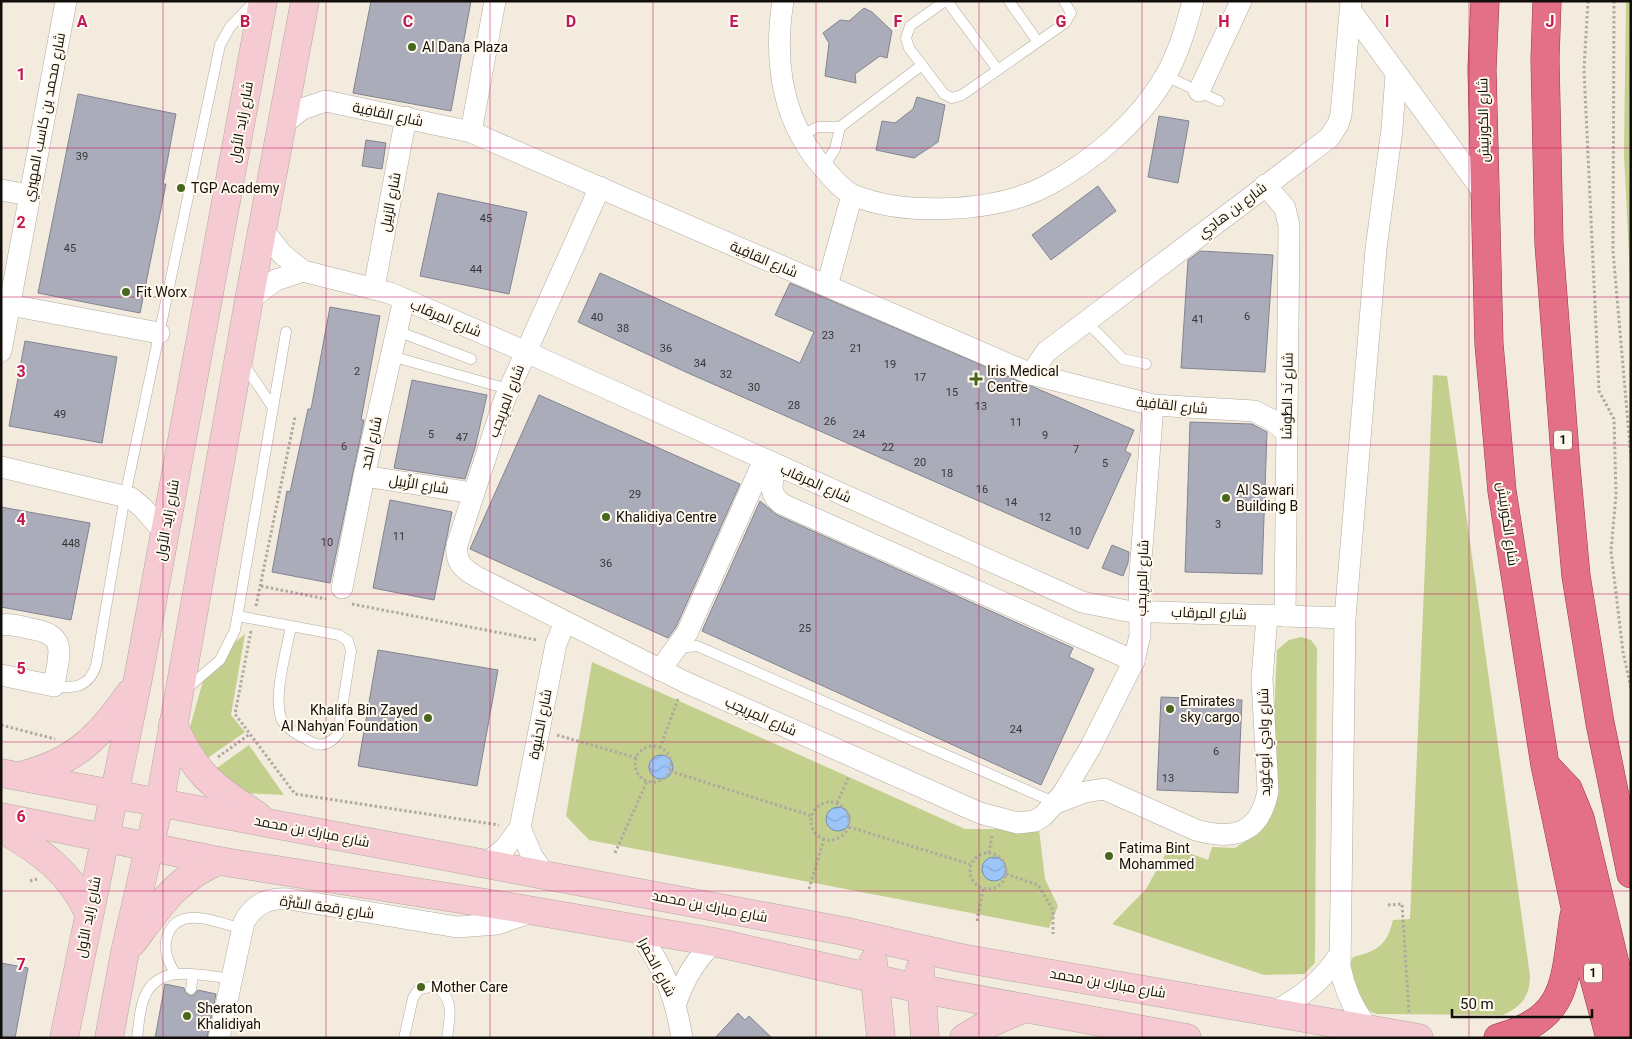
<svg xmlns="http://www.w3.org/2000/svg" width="1632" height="1039" viewBox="0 0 1632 1039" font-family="Roboto,Cairo,sans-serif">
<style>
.green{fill:#c3cf8d}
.water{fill:url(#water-waves);stroke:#738fb2}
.building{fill:#abacba;stroke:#838491}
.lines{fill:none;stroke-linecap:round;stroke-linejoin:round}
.service-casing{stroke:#b1aa9e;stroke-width:11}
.minor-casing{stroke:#b1aa9e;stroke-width:22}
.secondary-casing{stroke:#b1aa9e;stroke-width:29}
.trunk-casing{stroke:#963749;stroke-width:29}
.path{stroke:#afa99e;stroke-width:3;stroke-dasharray:2.5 2.5;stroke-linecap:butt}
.service{stroke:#fff;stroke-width:10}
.minor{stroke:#fff;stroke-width:21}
.secondary{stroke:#f5cad3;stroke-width:28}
.trunk{stroke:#e47088;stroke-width:28}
.grid{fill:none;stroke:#c2185b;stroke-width:1;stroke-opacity:0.55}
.poi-dot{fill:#46671d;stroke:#fff9ee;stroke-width:2}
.labels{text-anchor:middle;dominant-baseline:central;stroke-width:4;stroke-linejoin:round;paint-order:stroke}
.number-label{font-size:11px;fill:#383637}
.shield{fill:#fff9ee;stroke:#59554f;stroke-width:1}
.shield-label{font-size:12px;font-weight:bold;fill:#120f0b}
.poi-label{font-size:14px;fill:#120f0b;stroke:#fff9ee;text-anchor:start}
.street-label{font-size:14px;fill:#120f0b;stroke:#fff9ee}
.grid-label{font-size:16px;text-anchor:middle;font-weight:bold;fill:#c2185b;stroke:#fff9ee;stroke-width:4;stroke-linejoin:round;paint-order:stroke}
</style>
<defs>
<pattern id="water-waves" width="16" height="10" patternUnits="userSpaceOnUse" patternTransform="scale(1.25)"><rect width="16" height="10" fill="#9cc6fa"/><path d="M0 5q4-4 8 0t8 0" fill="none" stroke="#85a9d5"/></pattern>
</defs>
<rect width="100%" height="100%" fill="#f3ecde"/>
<g class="green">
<path d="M1626 1H1631V297L1624 154Z"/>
<path d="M1433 375 1447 376 1530 976C1530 995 1522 1007 1503 1015L1376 1014 1360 1006 1350 963 1353 957C1378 951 1387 945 1393 920L1410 919Z"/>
<path d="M245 634 231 715 245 732 199 764 190 727 205 674 233 644Z"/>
<path d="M1301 637 1311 640 1317 648 1315 963 1304 974 1264 975 1112 924 1146 889 1170 846 1208 860 1212 847 1235 848 1263 829 1270 808 1277 650 1289 640Z"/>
<path d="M592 662 965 829H1039L1045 879 1058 906 1049 928 589 840 566 816Z"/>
<path d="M249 745 284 795 243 793 207 775Z"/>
</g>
<g class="water">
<circle cx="661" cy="767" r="12"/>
<circle cx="838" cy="819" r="12"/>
<circle cx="994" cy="869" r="12"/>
</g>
<g class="building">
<path d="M371 1H471L451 111 353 93Z"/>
<path d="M864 8 872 12 892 31 887 58 880 56 855 74 856 83 825 76 829 43 823 33 840 20 849 21Z"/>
<path d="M78 94 176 114 163 184H166L140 313 38 293Z"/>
<path d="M917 97 945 105 938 142 914 158 876 150 882 121 895 123 913 109Z"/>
<path d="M1159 116 1189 121 1178 183 1148 177Z"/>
<path d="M366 140 386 143 382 169 362 166Z"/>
<path d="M1098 186 1116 211 1051 260 1032 235Z"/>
<path d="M438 193 527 212 509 294 420 276Z"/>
<path d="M1200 251 1273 255 1265 372 1181 368 1188 260Z"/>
<path d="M600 273 800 363 814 332 775 315 790 283 1134 430 1125 451 1131 454 1088 549 688 373 578 322Z"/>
<path d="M330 307 380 316 361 420H364L330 583 272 572 287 491 290 492 308 409H311Z"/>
<path d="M25 341 117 357 102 443 9 426Z"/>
<path d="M412 380 487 395 475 448 465 479 394 468Z"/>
<path d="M539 395 740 484 676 627 668 638 470 549Z"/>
<path d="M1190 422 1252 424 1267 432 1262 574 1185 572Z"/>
<path d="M390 500 452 512 434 600 373 588Z"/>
<path d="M760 501 777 515 1073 648 1069 657 1094 669 1041 785 702 631Z"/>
<path d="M1 507 90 523 71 620 1 607Z"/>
<path d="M1112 545 1129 552 1128 563 1123 576 1102 568Z"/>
<path d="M378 650 498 670 477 786 358 766Z"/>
<path d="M1161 697 1242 700 1238 793 1157 790Z"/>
<path d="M1 963 28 968 15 1038H1Z"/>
<path d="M165 984 184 988 185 992 190 996 194 995 198 990 216 994 207 1038H155Z"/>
<path d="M738 1013 745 1020 749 1016 772 1038H715Z"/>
</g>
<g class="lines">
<defs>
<g id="service">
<path d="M945 1 910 26 906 38 909 48 944 94 952 98 962 95 1065 23 1071 13 1064 1"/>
<path d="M947 1 998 70"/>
<path d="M1009 1 1038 42"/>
<path d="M1166 76 1219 101"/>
<path d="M799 136 818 127H840"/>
<path d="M823 168 835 149 840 127 922 65"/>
<path d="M1086 321 1123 359 1146 364"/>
<path d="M397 331 471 359"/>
<path d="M391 356 508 389"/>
<path d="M243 363 272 406"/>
<path d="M238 616 339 635 348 641 351 651 338 734C331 743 322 748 311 742 301 736 290 732 283 722 271 701 287 650 291 626"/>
<path d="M678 648 697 646 1056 803"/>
<path d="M54 686C74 689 89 687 96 666L125 496 220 45 230 27 255 1"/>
<path d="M185 690 220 660 235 630 286 332"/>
<path d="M175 973C168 962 163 950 167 937 177 903 220 923 242 929"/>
<path d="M191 989 193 975"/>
<path d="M137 1038C139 1025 139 1008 145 996 159 962 204 976 232 979"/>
<path d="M404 1038 413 998 418 990 434 986C455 997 450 1017 447 1038"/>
</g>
<g id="minor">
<path d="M783 1C773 64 783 126 828 173 835 181 844 191 853 195 906 217 998 212 1048 185 1094 160 1140 121 1166 75 1179 52 1186 27 1193 1"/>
<path d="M1351 11 1484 193"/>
<path d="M1199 91 1241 1"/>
<path d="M283 124 302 109 326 101 471 132 1031 374 1153 405 1254 411 1272 420 1287 433"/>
<path d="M471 132 495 1"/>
<path d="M1265 185 1285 208 1289 226 1285 616"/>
<path d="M600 187 504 401 457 545C455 562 463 569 477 577L685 682 980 813 1018 823 1035 821 1043 816 1062 795 1090 748 1134 661 1140 635 1139 586 1153 405"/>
<path d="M1 190 30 195"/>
<path d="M263 230 282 254 303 271 390 293 526 352 1082 602 1127 611 1345 618"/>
<path d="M827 286 852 195"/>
<path d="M374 288 406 117"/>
<path d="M249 300 276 280 303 271"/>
<path d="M10 305 159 333"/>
<path d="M1 351 66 1"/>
<path d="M1031 374 1046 352 1329 138 1338 124 1341 115 1351 1"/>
<path d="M777 466C772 481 767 493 782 504L1134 661"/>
<path d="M1 467 131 498 143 508 165 533"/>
<path d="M364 476 473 493"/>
<path d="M342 588 364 476 404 299"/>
<path d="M1 625C11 623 22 627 32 629 70 635 58 656 54 686L1 675"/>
<path d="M660 670 687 633 764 460"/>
<path d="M1056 803 1085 792 1104 789 1196 830C1235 841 1260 833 1268 791L1262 679 1267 616"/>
<path d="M520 828 532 856 545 875"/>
<path d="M486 864 505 848 520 828 556 644 565 622"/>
<path d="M638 931C663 967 675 994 682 1038"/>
<path d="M676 1003C684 979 695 960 714 942"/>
<path d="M1274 1011C1302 998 1323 980 1340 954"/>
<path d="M1369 1029C1353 1010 1345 991 1340 967L1345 618 1376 249 1392 129 1396 74"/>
<path d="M219 1038 244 922C254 904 269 897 289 899L457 927 497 924 535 911"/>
</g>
<g id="secondary">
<path d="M173 724C196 776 212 785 258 816"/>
<path d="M1 773 843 931 961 958 1419 1038"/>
<path d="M23 775C75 762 100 736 130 693"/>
<path d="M1 817 219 861 511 907 714 942 921 989 1187 1038"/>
<path d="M1 828C39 850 71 872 89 914"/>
<path d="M132 943C159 907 176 878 219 861"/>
<path d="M873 962 881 1038"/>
<path d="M920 970 925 1038"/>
<path d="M64 1038 137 684 263 1"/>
<path d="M109 1038 125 952 160 801 249 300 305 1"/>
<path d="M964 1038 986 1025 1025 1008"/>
</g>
<g id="trunk">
<path d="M1485 1 1482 69 1489 344 1502 491 1545 765 1575 907 1610 1038"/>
<path d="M1547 1 1545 59 1549 244 1566 467 1576 576 1600 723 1631 874"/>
<path d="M1548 768 1568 789 1580 818 1631 1030"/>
<path d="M1498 1038C1570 1018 1564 980 1574 916"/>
</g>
</defs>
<use href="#service" class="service-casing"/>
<use href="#minor" class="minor-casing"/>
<use href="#secondary" class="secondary-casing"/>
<use href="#trunk" class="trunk-casing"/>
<g class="path">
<path d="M1588 1 1584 69 1599 391 1614 419 1616 495 1611 551 1623 652 1631 688"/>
<path d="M1614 1 1613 251 1631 458"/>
<path d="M261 586 326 599"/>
<path d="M352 604 537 640"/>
<path d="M256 606 295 417"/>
<path d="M251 631 235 714 295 794 499 825"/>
<path d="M1 725 55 739"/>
<path d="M557 735 637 758"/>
<circle cx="653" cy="764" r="18"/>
<path d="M660 748 678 699"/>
<path d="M218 757 250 734"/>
<path d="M670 771 812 816"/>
<circle cx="830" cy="821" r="19"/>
<path d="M837 803 849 776"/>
<path d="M849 827 970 864"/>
<circle cx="988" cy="871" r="18"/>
<path d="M615 853 647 781"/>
<path d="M989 853 992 836"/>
<path d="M1006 874 1038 885 1053 910V934"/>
<path d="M30 881 37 879"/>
<path d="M809 889 824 839"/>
<path d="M1388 905 1402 904 1409 1013"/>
<path d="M977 921 983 889"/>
</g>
<use href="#service" class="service"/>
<use href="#minor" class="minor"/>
<use href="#secondary" class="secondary"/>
<use href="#trunk" class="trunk"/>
</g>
<path class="grid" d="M163 1V1038M326 1V1038M490 1V1038M653 1V1038M816 1V1038M979 1V1038M1142 1V1038M1306 1V1038M1469 1V1038M1 148H1631M1 297H1631M1 445H1631M1 594H1631M1 742H1631M1 891H1631"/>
<g class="poi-dot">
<circle cx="412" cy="47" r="5"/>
<circle cx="181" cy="188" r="5"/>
<circle cx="126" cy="292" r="5"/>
<path d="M973.5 371.5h5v5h5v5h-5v5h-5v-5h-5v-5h5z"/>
<circle cx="1226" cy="498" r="5"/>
<circle cx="606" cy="517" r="5"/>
<circle cx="1170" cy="709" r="5"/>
<circle cx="428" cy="718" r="5"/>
<circle cx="1109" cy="856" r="5"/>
<circle cx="421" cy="987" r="5"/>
<circle cx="187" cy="1016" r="5"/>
</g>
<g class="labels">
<g class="number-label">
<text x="82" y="156">39</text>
<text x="486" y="218">45</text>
<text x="70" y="248">45</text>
<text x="476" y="269">44</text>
<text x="1247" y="316">6</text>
<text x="597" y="317">40</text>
<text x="1198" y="319">41</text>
<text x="623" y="328">38</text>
<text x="828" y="335">23</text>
<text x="666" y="348">36</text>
<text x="856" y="348">21</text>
<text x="700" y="363">34</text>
<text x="890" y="364">19</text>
<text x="357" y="371">2</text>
<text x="726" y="374">32</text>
<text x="920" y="377">17</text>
<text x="754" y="387">30</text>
<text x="952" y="392">15</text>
<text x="794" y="405">28</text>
<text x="981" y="406">13</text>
<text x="60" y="414">49</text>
<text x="830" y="421">26</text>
<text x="1016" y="422">11</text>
<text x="431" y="434">5</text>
<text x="859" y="434">24</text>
<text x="1045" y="435">9</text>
<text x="462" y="437">47</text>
<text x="344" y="446">6</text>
<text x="888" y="447">22</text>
<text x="1076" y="449">7</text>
<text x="920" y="462">20</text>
<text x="1105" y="463">5</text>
<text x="947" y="473">18</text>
<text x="982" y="489">16</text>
<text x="635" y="494">29</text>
<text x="1011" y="502">14</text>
<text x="1045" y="517">12</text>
<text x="1218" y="524">3</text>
<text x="1075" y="531">10</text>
<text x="399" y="536">11</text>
<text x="327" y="542">10</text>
<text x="71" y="543">448</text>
<text x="606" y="563">36</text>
<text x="805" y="628">25</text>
<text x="1016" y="729">24</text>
<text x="1216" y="751">6</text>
<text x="1168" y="778">13</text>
</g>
<g class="shield">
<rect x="1554" y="430.5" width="18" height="19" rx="4"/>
<rect x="1584" y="963.5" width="18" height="19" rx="4"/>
</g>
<g class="shield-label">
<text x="1563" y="440">1</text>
<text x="1593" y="973">1</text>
</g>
<g class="poi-label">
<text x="422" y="47">Al Dana Plaza</text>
<text x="191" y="188">TGP Academy</text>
<text x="136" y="292">Fit Worx</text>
<text x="987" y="371">Iris Medical<tspan x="987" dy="16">Centre</tspan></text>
<text x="1236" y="490">Al Sawari<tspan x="1236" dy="16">Building B</tspan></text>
<text x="616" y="517">Khalidiya Centre</text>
<text x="1180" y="701">Emirates<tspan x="1180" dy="16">sky cargo</tspan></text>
<text x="418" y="710" text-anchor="end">Khalifa Bin Zayed<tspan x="418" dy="16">Al Nahyan Foundation</tspan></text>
<text x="1119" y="848">Fatima Bint<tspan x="1119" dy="16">Mohammed</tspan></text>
<text x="431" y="987">Mother Care</text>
<text x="197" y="1008">Sheraton<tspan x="197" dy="16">Khalidiyah</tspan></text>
</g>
<g class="street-label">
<text transform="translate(388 114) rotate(12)">شارع القافِية</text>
<text transform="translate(44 117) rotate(-79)">شارع محمد بن كاسب المهيري</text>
<text transform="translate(1483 120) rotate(-91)">شارع الكورنيش</text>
<text transform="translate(241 122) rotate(-80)">شارع زايد الأول</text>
<text transform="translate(390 202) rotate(-79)">شارع الزبيل</text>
<text transform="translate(1232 210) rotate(-37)">شارع بن هادِي</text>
<text transform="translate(764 259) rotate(23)">شارع القافِية</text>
<text transform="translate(446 318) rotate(23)">شارع المِرقاب</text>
<text transform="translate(1287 396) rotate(-89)">شارع نَد الطُّوشا</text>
<text transform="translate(506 401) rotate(-69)">شارع المِرِيجِب</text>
<text transform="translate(1172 405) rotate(6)">شارع القافِية</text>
<text transform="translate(371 443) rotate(-77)">شارع الحَد</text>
<text transform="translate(816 483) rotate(24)">شارع المِرقاب</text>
<text transform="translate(419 484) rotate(9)">شارع الزِّبِيل</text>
<text transform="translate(167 520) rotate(-80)">شارع زايد الأول</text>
<text transform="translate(1508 524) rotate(82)">شارع الكورنيش</text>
<text transform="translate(1142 578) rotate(-88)">شارع المِرِيجِب</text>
<text transform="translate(1209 613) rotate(2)">شارع المِرقاب</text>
<text transform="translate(761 716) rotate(24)">شارع المِرِيجِب</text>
<text transform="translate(540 724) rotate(-79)">شارع الحنَيوة</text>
<text transform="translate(1264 742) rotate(-91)">شارع وادِي أبوعُوَيد</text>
<text transform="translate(312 831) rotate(11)">شارع مبارك بن محمد</text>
<text transform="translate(710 906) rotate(11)">شارع مبارك بن محمد</text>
<text transform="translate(327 907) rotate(8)">شارع رِقعة السِّرَّة</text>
<text transform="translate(88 917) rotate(-79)">شارع زايد الأول</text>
<text transform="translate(657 967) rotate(62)">شارع الحَمرا</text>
<text transform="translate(1108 983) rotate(10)">شارع مبارك بن محمد</text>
</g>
</g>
<g class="grid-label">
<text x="82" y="27">A</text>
<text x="245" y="27">B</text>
<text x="408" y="27">C</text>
<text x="571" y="27">D</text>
<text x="734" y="27">E</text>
<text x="898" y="27">F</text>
<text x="1061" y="27">G</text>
<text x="1224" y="27">H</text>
<text x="1387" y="27">I</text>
<text x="1550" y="27">J</text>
<text x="21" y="80">1</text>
<text x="21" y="228">2</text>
<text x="21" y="377">3</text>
<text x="21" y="525">4</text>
<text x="21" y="674">5</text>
<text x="21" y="822">6</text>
<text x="21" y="970">7</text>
</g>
<rect width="1632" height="1039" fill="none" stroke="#120f0b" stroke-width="5"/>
<path d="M1452 1009v8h140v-8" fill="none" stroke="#120f0b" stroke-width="2.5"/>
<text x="1460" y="1009" font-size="15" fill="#120f0b" stroke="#fff9ee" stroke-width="4" paint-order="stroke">50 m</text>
</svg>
